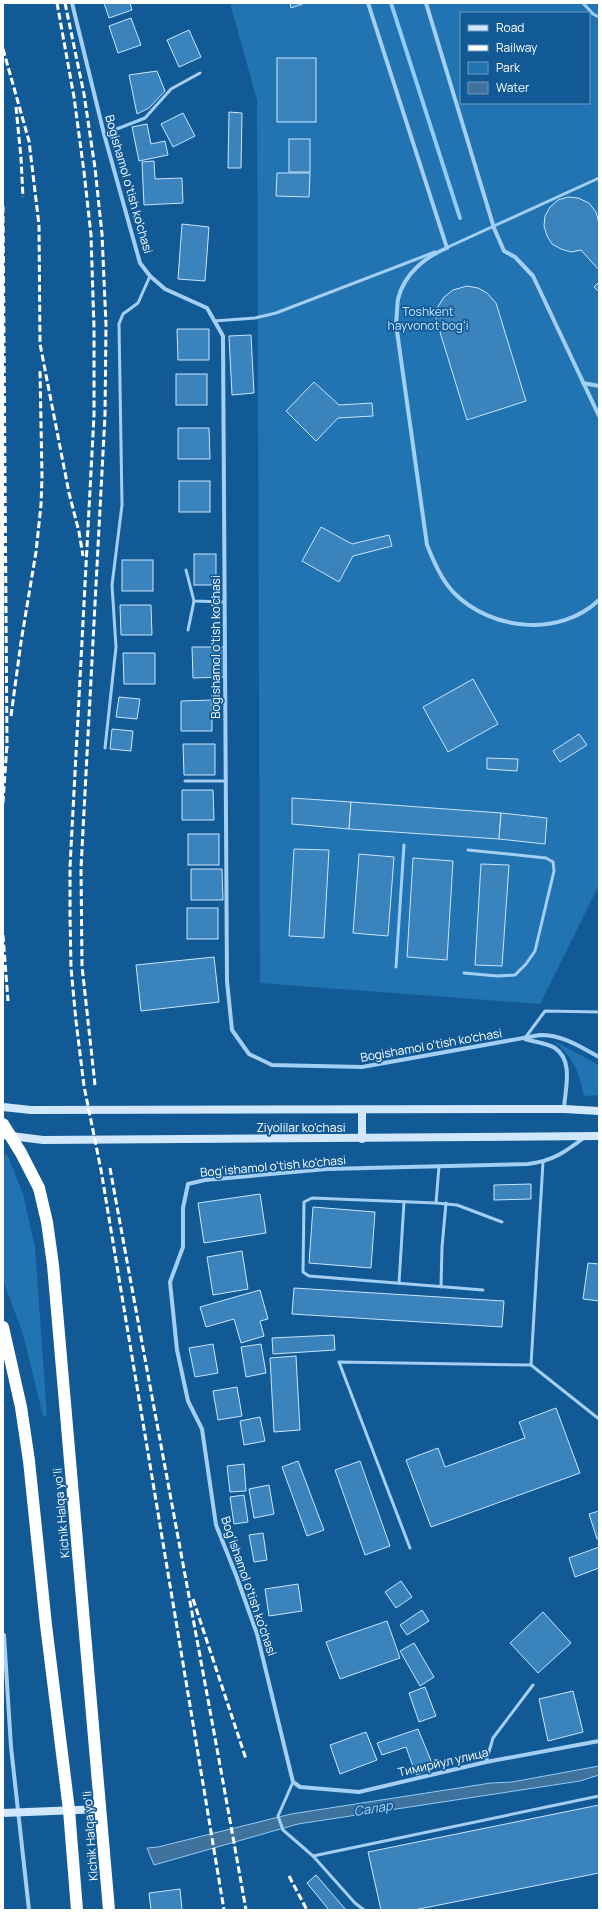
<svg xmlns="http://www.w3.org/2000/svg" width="602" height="1913" viewBox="0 0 602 1913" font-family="Manrope,sans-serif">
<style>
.green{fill:#2173b2;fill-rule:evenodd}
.water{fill:#3f729d;stroke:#93ccf6}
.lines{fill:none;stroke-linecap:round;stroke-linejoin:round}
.stream{stroke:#93ccf6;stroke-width:4}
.building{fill:#3b83bd;stroke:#c9e6fd}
.lane{stroke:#a2cff3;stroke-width:3}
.street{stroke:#a2cff3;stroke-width:4}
.secondary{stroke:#d1e8fc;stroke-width:8}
.highway{stroke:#fff;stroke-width:12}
.rail{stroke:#fff;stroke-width:3;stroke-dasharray:7 3;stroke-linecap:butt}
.highway-bridge{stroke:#fff;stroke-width:12}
.labels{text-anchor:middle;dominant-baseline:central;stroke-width:3.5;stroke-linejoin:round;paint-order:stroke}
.street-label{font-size:12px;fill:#fff;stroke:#125a95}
.park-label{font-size:12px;fill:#c9e6fd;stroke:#125a95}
.water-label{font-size:13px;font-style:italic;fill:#aed9f9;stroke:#125a95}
</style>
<rect width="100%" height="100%" fill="#125a95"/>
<g class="green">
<path d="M230 3H599V885L540 1004 260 983 257 100ZM461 13H589V103H461Z"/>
<path d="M554 1041 599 1065V1095L584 1096C578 1069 575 1060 554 1041Z"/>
<path d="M3 1154 8 1156 23 1194 35 1247 47 1416H43L23 1334 3 1280Z"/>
</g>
<path class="water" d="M599 1766V1775L580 1781 298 1824 154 1865 147 1848 158 1847 291 1814 491 1783 512 1782Z"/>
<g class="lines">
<path class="stream" d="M391 3 460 218"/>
</g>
<g class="building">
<path d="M104 3H130L132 10 109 18Z"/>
<path d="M290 3H305L291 8Z"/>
<path d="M131 18 141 45 118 53 109 26Z"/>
<path d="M189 30 201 57 179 67 167 40Z"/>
<rect x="277" y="58" width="39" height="64"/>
<path d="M157 71 165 91 149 108 137 114 129 75Z"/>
<path d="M229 112 242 113 241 168H228Z"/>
<path d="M183 113 195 136 173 147 161 124Z"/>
<path d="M147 124 151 144 165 141 168 155 139 161 132 127Z"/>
<rect x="289" y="139" width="21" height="33"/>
<path d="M154 161 155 179 182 178 183 203 144 205 142 162Z"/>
<path d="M277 173H310L309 197 276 196Z"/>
<path d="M568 197 578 198 589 203 596 212 599 223V270L581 250 571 252 561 249 552 244 547 236 544 226 545 216 550 207 558 200Z"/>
<path d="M182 224 209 227 205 281 178 279Z"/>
<path d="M599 282V292L594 287Z"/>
<path d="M467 286 478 288 487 293 496 303 526 401 467 420 436 319 437 308 444 297 453 290Z"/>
<path d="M177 329H209V360H178Z"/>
<path d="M251 335 254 393 232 395 229 336Z"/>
<rect x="176" y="374" width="31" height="31"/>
<path d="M314 382 339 405 372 403 373 416 338 418 316 441 286 411Z"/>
<path d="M178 428H209L210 459H178Z"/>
<rect x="179" y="481" width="31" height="31"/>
<path d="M321 527 352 544 389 535 392 546 353 556 339 582 302 561Z"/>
<rect x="194" y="554" width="22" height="31"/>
<rect x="122" y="560" width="31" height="31"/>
<path d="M120 605H151L152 635H121Z"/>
<path d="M192 647H224V677L193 678Z"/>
<path d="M123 653H155V684H124Z"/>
<path d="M473 679 498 724 448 752 423 707Z"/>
<path d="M119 697 140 699 137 719 116 717Z"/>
<path d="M212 700V731H181V701Z"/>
<path d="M112 729 133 731 131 751 110 749Z"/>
<path d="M579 734 587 745 560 762 553 751Z"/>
<path d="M183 744H215V775H184Z"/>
<path d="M487 758 518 759 517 771 487 769Z"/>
<path d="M182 790H213L214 820H182Z"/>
<path d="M292 798 351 802 349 829 292 824Z"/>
<path d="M351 802 501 813 499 839 349 829Z"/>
<path d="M501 813 547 818 545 844 499 839Z"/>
<rect x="188" y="834" width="31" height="31"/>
<path d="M294 849 329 850 324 938 289 936Z"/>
<path d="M359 854 394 857 388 936 353 933Z"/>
<path d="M413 858 453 861 447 960 407 957Z"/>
<path d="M481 864 509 865 502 966 475 965Z"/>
<path d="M191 869H222L223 900H191Z"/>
<rect x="187" y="908" width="31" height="31"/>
<path d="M214 957 219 1002 141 1011 136 965Z"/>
<path d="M531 1184V1199L494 1200V1185Z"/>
<path d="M260 1194 266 1233 204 1243 198 1203Z"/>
<path d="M313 1207 375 1212 371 1268 309 1263Z"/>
<path d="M242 1251 248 1289 213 1295 207 1257Z"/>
<path d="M588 1263 599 1264V1301L583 1299Z"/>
<path d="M294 1288 504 1301 502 1327 292 1314Z"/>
<path d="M260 1290 268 1319 260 1321 264 1336 241 1343 234 1319 206 1327 200 1307Z"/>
<path d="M334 1335 335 1350 273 1354 272 1338Z"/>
<path d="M213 1344 218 1373 195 1377 189 1348Z"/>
<path d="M261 1344 266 1373 246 1377 241 1347Z"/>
<path d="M296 1356 300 1430 274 1432 270 1358Z"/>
<path d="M237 1387 242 1416 218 1420 213 1391Z"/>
<path d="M556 1408 580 1473 431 1527 406 1460 438 1448 445 1467 525 1438 519 1422Z"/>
<path d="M260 1417 265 1441 244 1445 240 1421Z"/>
<path d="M298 1461 324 1530 307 1536 282 1467Z"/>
<path d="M360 1461 390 1546 365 1555 335 1470Z"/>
<path d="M244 1464 246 1491 230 1492 227 1466Z"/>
<path d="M269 1485 274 1514 254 1518 249 1489Z"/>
<path d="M244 1495 248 1522 234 1524 230 1497Z"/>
<path d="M599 1511V1539H597L589 1514Z"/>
<path d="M263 1533 267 1560 254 1562 249 1535Z"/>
<path d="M599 1547V1568L575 1577 569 1558Z"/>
<path d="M401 1581 412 1597 396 1608 385 1592Z"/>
<path d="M298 1584 302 1611 269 1616 265 1589Z"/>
<path d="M422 1610 429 1621 407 1635 400 1625Z"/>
<path d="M543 1612 571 1643 538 1673 510 1643Z"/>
<path d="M387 1621 400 1658 340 1679 326 1642Z"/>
<path d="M414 1643 434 1677 420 1686 400 1651Z"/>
<path d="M425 1687 436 1716 419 1722 409 1693Z"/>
<path d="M573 1691 583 1732 548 1741 539 1699Z"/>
<path d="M418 1729 434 1768 416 1775 406 1747 382 1755 377 1743Z"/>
<path d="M366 1732 377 1760 340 1774 330 1745Z"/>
<path d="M599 1805V1873L414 1910H381L368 1852Z"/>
<path d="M316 1875 346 1910H329L307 1883Z"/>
<path d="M180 1889 182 1910H151L149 1893Z"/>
</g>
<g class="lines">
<g class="lane">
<path d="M583 3 593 14 599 17"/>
<path d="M104 134 145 118 171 89 200 73"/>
<path d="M446 248 599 178"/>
<path d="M214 321 255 318 276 313 435 252"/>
<path d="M186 570 194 601 225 602"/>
<path d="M188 630 194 601"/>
<path d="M105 748 116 647 112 585 122 505 119 324 123 314 138 303 150 276"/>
<path d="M185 781H226"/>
<path d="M396 967 404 845"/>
<path d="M464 973 497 976 515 975 526 964 535 951 554 871 553 862 546 858 468 850"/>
<path d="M525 1038 545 1011 599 1012"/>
<path d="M439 1166 436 1203 312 1198 304 1202 303 1272 309 1276 483 1290"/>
<path d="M436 1203 457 1205 502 1222"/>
<path d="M399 1283 404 1202"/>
<path d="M441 1287 442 1247 446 1203"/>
<path d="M531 1365 543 1162"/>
<path d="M410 1548 339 1362 531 1365 599 1419"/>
<path d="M486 1762 493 1738 533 1685"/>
<path d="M293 1782 278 1816 283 1830 313 1856 355 1903 364 1910"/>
<path d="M313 1856 599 1796"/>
</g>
<g class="street">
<path d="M72 3 104 134 140 263 150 276 165 289 207 308 223 336 227 981 232 1030 249 1054 272 1065 362 1067 540 1035C563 1035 579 1046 599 1057"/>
<path d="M368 3 447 248C425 257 404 274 398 299 397 306 397 316 396 324L427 545C434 562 441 579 454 593 491 630 559 638 599 600"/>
<path d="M426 3 494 228 504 251 515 257 533 276 599 416"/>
<path d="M583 383 599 386"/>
<path d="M525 1039C534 1042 547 1043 555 1048 574 1061 565 1089 564 1109"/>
<path d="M585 1137C565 1152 553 1161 528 1164L327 1169 205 1180 188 1184 183 1208V1247L170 1282 177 1350 188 1401 202 1429 216 1525 236 1575 257 1634 293 1782 300 1787 359 1792 486 1762 599 1741"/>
<path d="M4 1635 11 1747 29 1910"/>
</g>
<g class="secondary">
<path d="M3 1107 31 1110 564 1109 599 1111"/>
<path d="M362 1110V1139"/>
<path d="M3 1135 43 1140 599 1136"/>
<path d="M3 1813 102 1809"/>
</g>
<g class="highway">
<path d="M39 1188 47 1222 53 1265 109 1910"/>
<path d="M3 1327 21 1407 29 1461 46 1625 69 1810 77 1910"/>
</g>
<g class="rail">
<path d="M57 3 74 97 84 172 91 235 94 328V415L70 867V914L71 968 76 1021 84 1086 101 1170 224 1910"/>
<path d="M65 3 84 94 95 168 102 234 106 325 105 415 81 868 82 966 95 1085"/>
<path d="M3 49 29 141 39 225 40 344 69 493 79 532 83 556"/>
<path d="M16 107 21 158 23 197"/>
<path d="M3 206 7 748"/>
<path d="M11 716 21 642 36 552 41 505 42 477 40 370"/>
<path d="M3 803 7 744"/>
<path d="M3 935 8 1001"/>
<path d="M110 1168C155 1416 202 1662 246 1910"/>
<path d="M193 1599 246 1759"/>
<path d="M289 1876 307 1910"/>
</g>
<path class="highway-bridge" d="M3 1124 21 1153 39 1188"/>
</g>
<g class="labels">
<g class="street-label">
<text transform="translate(129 184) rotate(74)">Bogishamol o'tish ko'chasi</text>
<text transform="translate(215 647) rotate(-90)">Bogishamol o'tish ko'chasi</text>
<text transform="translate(431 1045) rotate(-10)">Bogishamol o'tish ko'chasi</text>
<text x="301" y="1127">Ziyolilar ko'chasi</text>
<text transform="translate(273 1166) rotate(-5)">Bog'ishamol o'tish ko'chasi</text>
<text transform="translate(61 1513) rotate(-95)">Kichik Halqa yo'li</text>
<text transform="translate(249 1586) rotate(71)">Bog'ishamol o'tish ko'chasi</text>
<text transform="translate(443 1762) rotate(-13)">Тимирйул улица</text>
<text transform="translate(90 1836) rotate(-94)">Kichik Halqa yo'li</text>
</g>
<g class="park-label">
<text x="428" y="311">Toshkent<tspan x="428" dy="14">hayvonot bogʻi</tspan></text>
</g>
<g class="water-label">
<text transform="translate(373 1808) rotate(-9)">Салар</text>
</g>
</g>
<rect width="602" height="1913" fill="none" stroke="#ffffff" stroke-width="8"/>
<rect x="460" y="12" width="130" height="92" fill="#125a95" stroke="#719cbf"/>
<rect x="468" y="25" width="20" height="6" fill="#d1e8fc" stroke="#719cbf"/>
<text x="496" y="32" font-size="12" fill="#ffffff">Road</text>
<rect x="468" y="45" width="20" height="6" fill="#ffffff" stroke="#719cbf"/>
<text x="496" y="52" font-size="12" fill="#ffffff">Railway</text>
<rect x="468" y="62" width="20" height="12" fill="#2173b2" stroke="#719cbf"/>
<text x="496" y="72" font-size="12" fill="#ffffff">Park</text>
<rect x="468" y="82" width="20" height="12" fill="#3f729d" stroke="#719cbf"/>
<text x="496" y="92" font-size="12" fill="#ffffff">Water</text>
</svg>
